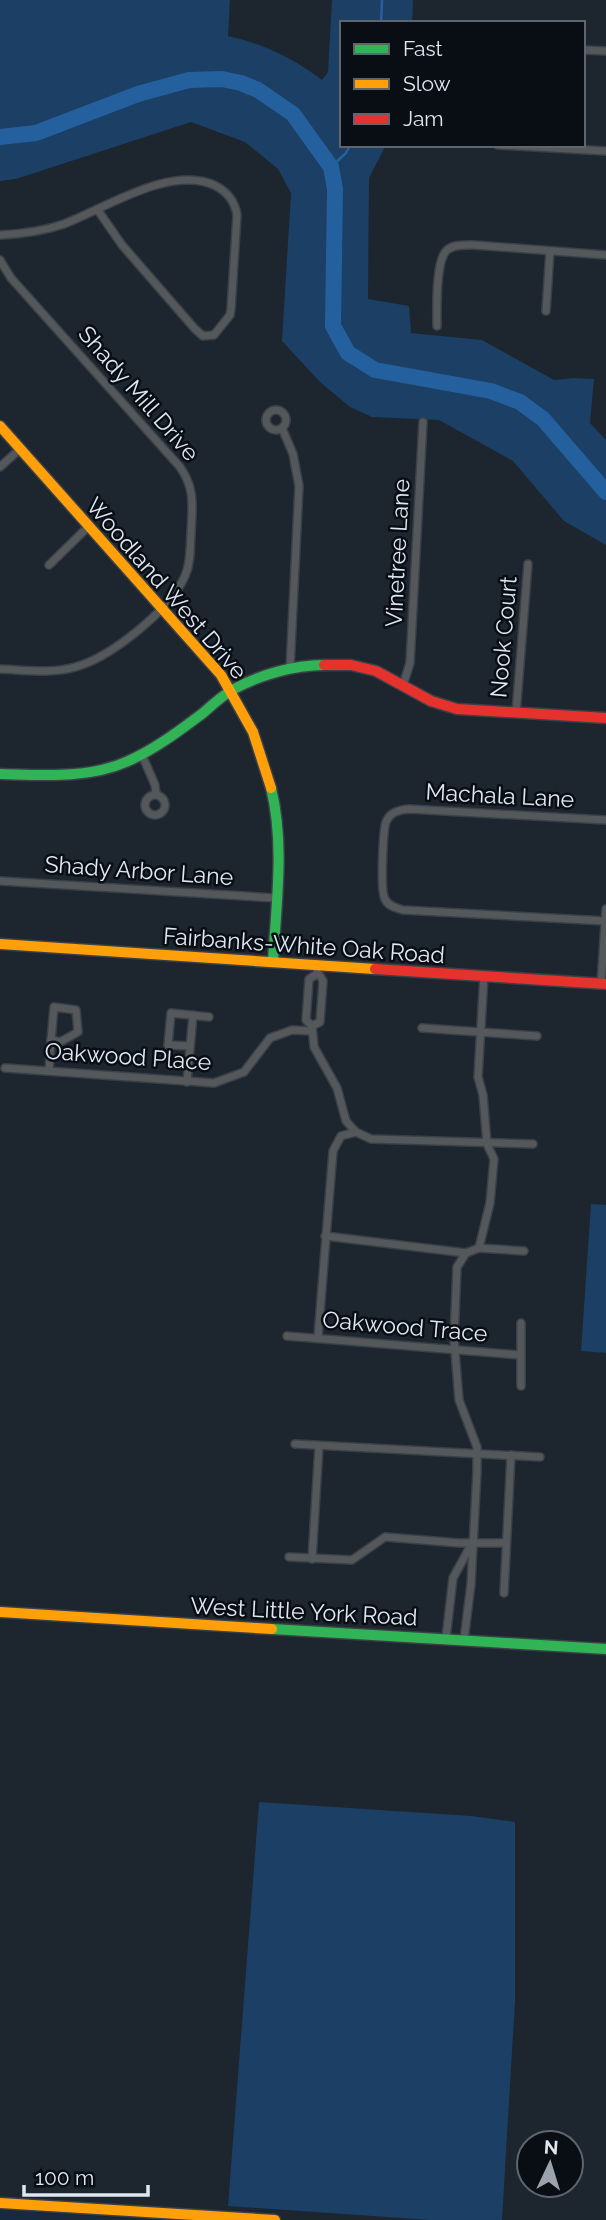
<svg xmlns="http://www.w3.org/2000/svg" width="606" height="2220" viewBox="0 0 606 2220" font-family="Raleway,sans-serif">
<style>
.built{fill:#1a2a3e}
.green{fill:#1c3f65}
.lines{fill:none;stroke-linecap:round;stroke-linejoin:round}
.stream{stroke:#25609e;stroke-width:2.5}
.river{stroke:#25609e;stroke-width:16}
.street-casing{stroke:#3a4048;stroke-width:10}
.fast-casing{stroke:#3a4048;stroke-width:13}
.slow-casing{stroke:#3a4048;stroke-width:13}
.jam-casing{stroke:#3a4048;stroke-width:13}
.street{stroke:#54585b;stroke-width:7}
.fast{stroke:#30b455;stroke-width:10}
.slow{stroke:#ff9f0a;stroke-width:10}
.jam{stroke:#e5322d;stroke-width:10}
.labels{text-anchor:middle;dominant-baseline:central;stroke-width:5;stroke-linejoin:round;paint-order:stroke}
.street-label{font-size:23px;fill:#dee7f2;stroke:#080e14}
</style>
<rect width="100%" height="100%" fill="#1d252e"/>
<path class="built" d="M0 2210 144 2220H0Z"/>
<g class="green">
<path d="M0 0H230L228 36C264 44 293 58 322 80L328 72 332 0H413L412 23H342V145H386L369 178 368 299 409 306 411 333 482 340 554 380 573 378 594 379 590 423 606 440V545L564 521 513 461 439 420 372 417 350 407 320 382 282 341 291 193 278 169 245 142 191 122 16 179 0 181Z"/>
<path d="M591 1204 606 1205V1353L581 1351Z"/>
<path d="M259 1802 471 1816 515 1822V2001L502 2220H430L228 2206Z"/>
</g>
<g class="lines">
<g class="stream">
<path d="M381 23 382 0"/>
<path d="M331 167 346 153 350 145"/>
</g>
<path class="river" d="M0 137 36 133 138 94 189 80 222 79 241 83 258 90 293 114 331 167 335 189 333 326 348 353 375 370 491 391 520 402 543 419 606 492"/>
<defs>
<g id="street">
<path d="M583 50 606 51"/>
<path d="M498 145 606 151"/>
<path d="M0 235C21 234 44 231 64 224 106 208 171 164 216 186 229 193 235 202 237 215L231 309 230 315 214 335 203 336 195 329 122 245 97 209"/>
<path d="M0 260 11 278 180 467C196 490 192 507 191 534 190 548 191 563 185 576 170 610 110 658 75 667 51 674 25 670 0 669"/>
<path d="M546 311 550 251"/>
<path d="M437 326C437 309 435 261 447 250 454 244 465 245 474 245L606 255"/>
<circle cx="276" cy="420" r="10"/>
<path d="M282 428 293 454 299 486 290 668"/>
<path d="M0 467 20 449"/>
<path d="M49 565 89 526"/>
<path d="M403 685 410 663 423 422"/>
<path d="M516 713 528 564"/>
<path d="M142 755 155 785 156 794"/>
<circle cx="155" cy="805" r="10"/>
<path d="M606 820 409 809C399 810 390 812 386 822 383 831 380 891 385 899 388 906 396 908 403 910L606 921"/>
<path d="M0 881 276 898"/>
<path d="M317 974 309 979 306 1020 312 1026 314 1047 337 1088 346 1121 356 1132 371 1139 533 1144"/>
<path d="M601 984 606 909"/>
<path d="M54 1007 76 1010 78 1032 60 1042 51 1040Z"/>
<path d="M312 1026 320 1022 323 981 317 971"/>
<path d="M422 1028 537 1036"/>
<path d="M190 1046 168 1045 171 1013 209 1017"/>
<path d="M5 1068 214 1083 244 1072 270 1038 292 1030 312 1031"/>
<path d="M49 1071 51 1040"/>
<path d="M187 1082 193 1015"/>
<path d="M325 1236 466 1253 479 1248 524 1251"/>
<path d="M479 1248 490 1203 494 1159 487 1144 483 1095 478 1077 484 975"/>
<path d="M287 1336 520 1355"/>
<path d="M318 1337 333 1151 341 1136 356 1132"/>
<path d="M521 1386V1323"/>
<path d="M295 1444 540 1457"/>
<path d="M289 1557 352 1560 385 1537 459 1543H506"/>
<path d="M312 1559 319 1446"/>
<path d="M504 1593 511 1455"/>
<path d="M446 1638 453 1578 471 1545"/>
<path d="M464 1640 471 1584 477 1472V1447L459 1400 454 1339 457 1267 466 1253"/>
</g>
<g id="fast">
<path d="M0 774C42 775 87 779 126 762 154 750 179 731 203 713 212 705 222 696 232 690 259 675 294 665 324 665"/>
<path d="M271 788C285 845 276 904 273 962"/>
<path d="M272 1629 606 1649"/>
</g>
<g id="slow">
<path d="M0 426 221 675 253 732 271 788"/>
<path d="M0 944 375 969"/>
<path d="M0 1612 272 1629"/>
<path d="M0 2203 275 2220"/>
</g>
<g id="jam">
<path d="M324 665H351L376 671 431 701 457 709 606 718"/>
<path d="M375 969 606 984"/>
</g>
</defs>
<use href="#street" class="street-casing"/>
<use href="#fast" class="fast-casing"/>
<use href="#slow" class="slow-casing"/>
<use href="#jam" class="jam-casing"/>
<use href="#street" class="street"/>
<use href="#fast" class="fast"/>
<use href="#slow" class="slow"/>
<use href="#jam" class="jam"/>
</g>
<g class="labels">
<g class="street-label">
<text transform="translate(139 393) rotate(49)">Shady Mill Drive</text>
<text transform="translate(397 553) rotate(-87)">Vinetree Lane</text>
<text transform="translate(167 588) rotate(49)">Woodland West Drive</text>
<text transform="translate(503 637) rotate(-85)">Nook Court</text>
<text transform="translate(500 795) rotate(3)">Machala Lane</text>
<text transform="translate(139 870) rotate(4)">Shady Arbor Lane</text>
<text transform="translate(304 945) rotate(4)">Fairbanks-White Oak Road</text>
<text transform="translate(128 1056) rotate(4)">Oakwood Place</text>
<text transform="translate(405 1326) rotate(5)">Oakwood Trace</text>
<text transform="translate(304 1611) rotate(3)">West Little York Road</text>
</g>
</g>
<rect x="340" y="21" width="245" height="126" fill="#080e14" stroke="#5e656d" stroke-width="2"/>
<rect x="354" y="44" width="35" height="10" fill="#30b455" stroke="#5e656d" stroke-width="2"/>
<text x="403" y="56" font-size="21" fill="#dee7f2">Fast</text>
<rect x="354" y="79" width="35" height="10" fill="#ff9f0a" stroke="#5e656d" stroke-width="2"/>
<text x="403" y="91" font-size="21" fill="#dee7f2">Slow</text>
<rect x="354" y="114" width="35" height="10" fill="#e5322d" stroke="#5e656d" stroke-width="2"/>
<text x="403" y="126" font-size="21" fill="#dee7f2">Jam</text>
<g transform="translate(550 2164) rotate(4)"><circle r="33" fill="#080e14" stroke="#5e656d" stroke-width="2"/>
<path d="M0-5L12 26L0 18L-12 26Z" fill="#9aa3ad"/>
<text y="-10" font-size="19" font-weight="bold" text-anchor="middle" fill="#dee7f2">N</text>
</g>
<path d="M24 2185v10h124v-10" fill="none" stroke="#dee7f2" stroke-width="3.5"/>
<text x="35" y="2185" font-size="21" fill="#dee7f2" stroke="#080e14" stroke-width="5" paint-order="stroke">100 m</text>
</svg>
